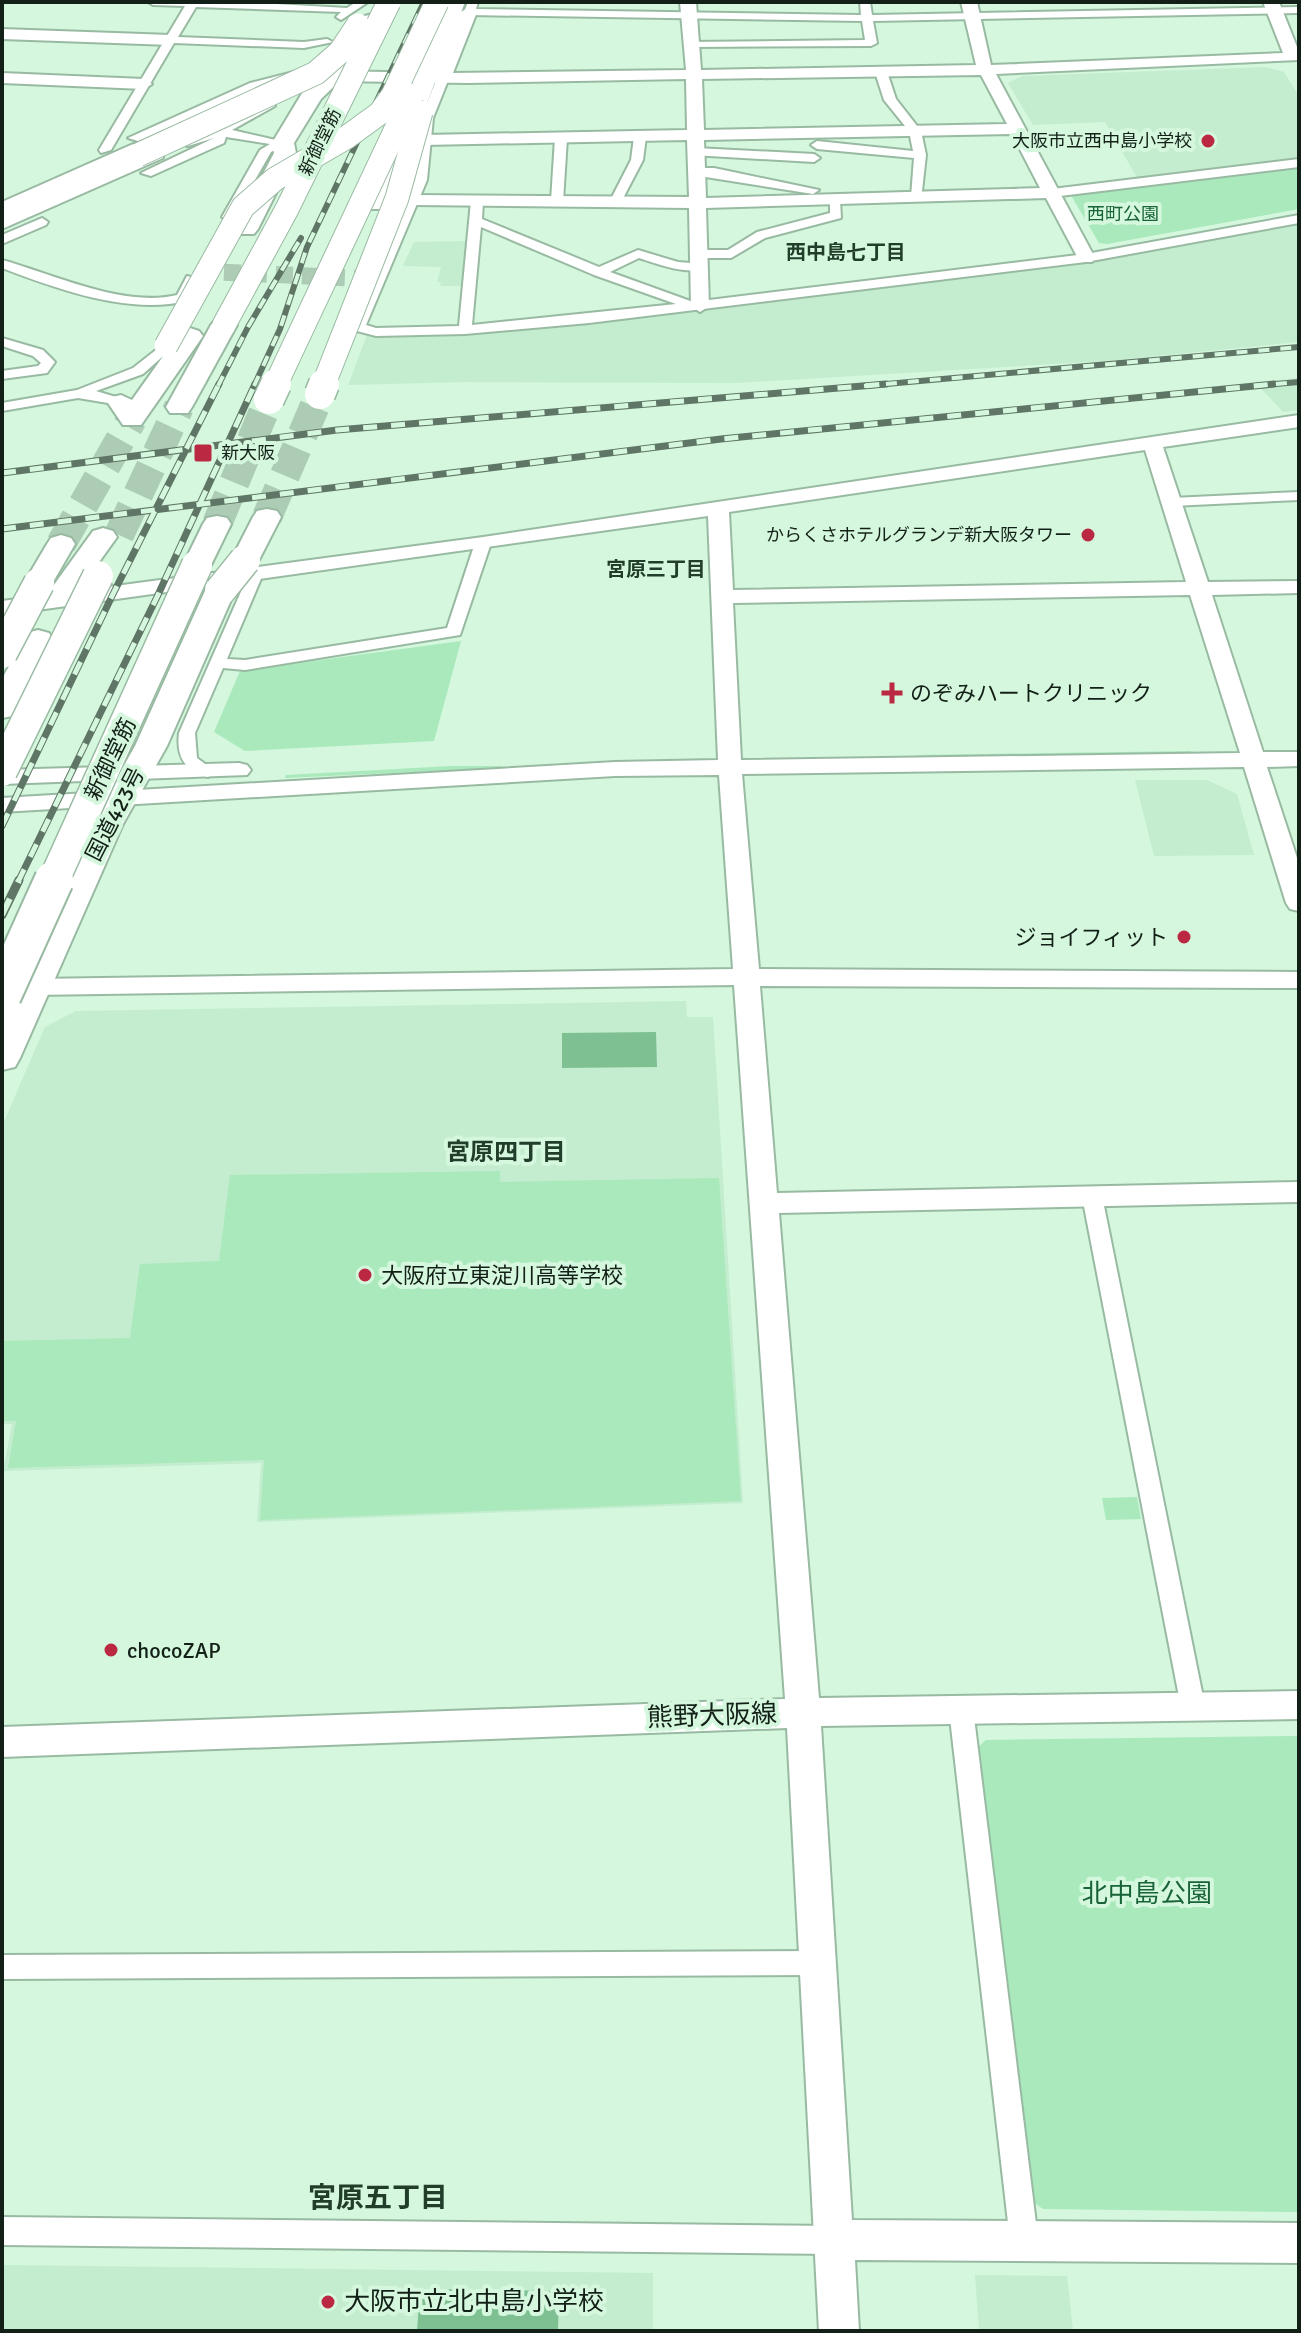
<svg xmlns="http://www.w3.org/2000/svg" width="1301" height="2333" viewBox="0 0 1301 2333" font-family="Signika,'Noto Sans JP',sans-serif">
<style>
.built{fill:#c3edce}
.green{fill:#a9e9bc}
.water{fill:#7ec092}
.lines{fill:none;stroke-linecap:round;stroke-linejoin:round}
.secondary-tunnel{stroke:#adccb5;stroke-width:17;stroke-dasharray:17 9;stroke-linecap:butt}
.highway-tunnel{stroke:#adccb5;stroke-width:30;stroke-dasharray:30 15;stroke-linecap:butt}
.street-casing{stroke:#99baa2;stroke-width:4}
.secondary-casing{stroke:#99baa2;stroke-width:4}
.highway-casing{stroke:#99baa2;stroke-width:4}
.street{fill:#fff;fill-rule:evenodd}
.secondary{fill:#fff;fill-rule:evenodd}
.highway{fill:#fff;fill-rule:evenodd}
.rail-far2-casing{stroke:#5f7565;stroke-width:6}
.rail-far1-casing{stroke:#5f7565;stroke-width:7}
.rail-casing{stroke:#5f7565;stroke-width:9}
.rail-far2{stroke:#d4f7dd;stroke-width:4;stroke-dasharray:11;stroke-linecap:butt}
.rail-far1{stroke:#d4f7dd;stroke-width:5;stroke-dasharray:14;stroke-linecap:butt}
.rail{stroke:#d4f7dd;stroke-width:6;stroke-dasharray:18;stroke-linecap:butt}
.highway-bridge-far2-casing{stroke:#99baa2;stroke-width:25;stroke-linecap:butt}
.highway-bridge-far1-casing{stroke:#99baa2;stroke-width:33;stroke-linecap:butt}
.highway-bridge-casing{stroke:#99baa2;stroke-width:42;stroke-linecap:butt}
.highway-bridge-far2{stroke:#fff;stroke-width:23}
.highway-bridge-far1{stroke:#fff;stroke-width:30}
.highway-bridge{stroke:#fff;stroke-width:38}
.poi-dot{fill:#ba2841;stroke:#d4f7dd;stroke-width:3}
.labels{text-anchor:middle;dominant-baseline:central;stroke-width:8;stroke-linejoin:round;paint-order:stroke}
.far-poi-label{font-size:18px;fill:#132017;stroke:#d4f7dd;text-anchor:end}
.far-street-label{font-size:18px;fill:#132017;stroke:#d4f7dd}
.far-park-label{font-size:18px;fill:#196338;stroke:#d4f7dd}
.far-neighbourhood-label{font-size:20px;font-weight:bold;fill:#213e2a;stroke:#d4f7dd}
.poi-label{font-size:22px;fill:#132017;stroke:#d4f7dd;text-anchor:start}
.street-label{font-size:22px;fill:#132017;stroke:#d4f7dd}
.neighbourhood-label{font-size:24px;font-weight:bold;fill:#213e2a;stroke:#d4f7dd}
.near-street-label{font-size:26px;fill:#132017;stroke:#d4f7dd}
.near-park-label{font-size:26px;fill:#196338;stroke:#d4f7dd}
.near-poi-label{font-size:26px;fill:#132017;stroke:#d4f7dd;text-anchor:start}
.near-neighbourhood-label{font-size:28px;font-weight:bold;fill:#213e2a;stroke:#d4f7dd}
</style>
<rect width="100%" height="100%" fill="#d4f7dd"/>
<g class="built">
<path d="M1265 67 1284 72 1299 96V161L1139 181 1105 122 1033 125 1008 83 1022 76Z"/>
<path d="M1299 221V342L1105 361 736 383 465 382 348 385 367 335 502 332 624 320 906 284Z"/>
<path d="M466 241 463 286H440L441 282H437L441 267 403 266 414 242Z"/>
<path d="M1299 378V410L1283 412 1255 382Z"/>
<path d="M1135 780H1207L1237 794 1254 855 1154 856Z"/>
<path d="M686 1001 687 1017H713L743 1503 257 1522 261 1463 3 1471 12 1424H2V1126L45 1027 76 1011Z"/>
<path d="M2 2265 653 2273V2331H2Z"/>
<path d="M975 2275 1067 2276 1073 2331H979Z"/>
</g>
<g class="green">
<path d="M1299 165V209L1107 244 1099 243 1072 197 1074 194Z"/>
<path d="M461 641 434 741 245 751 214 732 240 671Z"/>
<path d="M1191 751 1192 754 935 757 916 755Z"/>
<path d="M451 766H503V768L285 778 286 775Z"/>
<path d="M500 1171V1182L719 1178 741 1501 260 1520 264 1460 8 1468 16 1421H2V1341L130 1338 140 1264 219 1261 230 1175Z"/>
<path d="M1137 1497 1141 1519 1106 1520 1102 1498Z"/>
<path d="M1299 1736V2212L1043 2209 1030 2200 976 1749 986 1740Z"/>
</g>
<g class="water">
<path d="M656 1032 657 1067 562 1068V1033Z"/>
<path d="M420 2289 559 2291 558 2331H417Z"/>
</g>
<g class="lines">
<path class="secondary-tunnel" d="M198 271 373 279"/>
<g class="highway-tunnel">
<path d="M267 517 320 394"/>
<path d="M217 524 269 399"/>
<path d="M119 535 179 407"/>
<path d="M61 544 132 419"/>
</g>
<defs>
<g id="street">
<path d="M148 2H241L347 8 356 2H368L341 20 336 17 341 12 196 7 178 37 304 42 327 39 333 42 304 48 174 43 111 150 101 153 99 150 185 6 153 5Z"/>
<path d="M468 2H478L476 9 861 15 860 2H870L872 15 1299 7V13L873 21 877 43 871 46 691 47 687 46V42L865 40 862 21 469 15 464 12Z"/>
<path d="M309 68 313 69V73L258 87 138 141 128 138 250 83Z"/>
<path d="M881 69 887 72 896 99 921 131 926 155 921 200 911 197 914 158 817 149 811 145 817 141 913 151 909 131 884 100 875 72Z"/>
<path d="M443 75 449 78 433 118 427 180 366 325 376 328 459 326 471 201 477 197 483 201 482 219 599 267 638 250 678 262 704 264V270C681 273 660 265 639 258L610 272 693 302 1086 254 1299 215V223L1086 262 589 323 465 334 376 336 353 330 351 327 415 180 421 118 437 78ZM481 227 594 275 676 304 472 325Z"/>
<path d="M271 101 275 102V106L232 130 289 143 271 152 232 220 222 217 260 150 270 144 226 137 224 143 151 176 141 173 214 138 188 146 184 145V139L216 129Z"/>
<path d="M640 133 646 137 643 160 620 204H612L610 201 631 160 634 137Z"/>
<path d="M561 134 567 138 563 201 557 205 551 201 555 138Z"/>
<path d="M149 137 159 140 2 211V202Z"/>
<path d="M696 148 814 154 820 158 814 162 692 155V149Z"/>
<path d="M159 151 163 152V158L2 229V220Z"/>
<path d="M1299 159V167L1052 197 1046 193 1052 189Z"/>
<path d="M697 168H714L819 190 813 194 693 175 691 172Z"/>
<path d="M830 197 840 200 841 218 765 238 731 258H699L693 254 699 250H728L757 232 830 213Z"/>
<path d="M42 218 48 222 46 225 2 244V235Z"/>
<path d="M2 260C53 274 124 308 177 295L187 276 198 279 187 301C128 315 57 289 2 268Z"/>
<path d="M2 338 43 350 55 362 47 373 2 379V371L38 366 41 363 33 356 2 346Z"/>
<path d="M166 342 173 346 171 349 143 374 96 391 126 400V406L78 398 2 411V403L77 390 133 368Z"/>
<path d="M1299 492V500L1172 506 1165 502 1172 498Z"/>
<path d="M483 538 491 543 460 635 245 670 223 668 195 733 197 758 216 772 208 777C185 771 176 757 179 733L250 571H260L263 574 227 659 245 660 447 628 475 543Z"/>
<path d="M1092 1189 1099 1191 1102 1196 1205 1707 1202 1714 1193 1717 1184 1714 1181 1707 1082 1196 1085 1191Z"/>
<path d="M961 1699 970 1702 973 1709 1038 2240 1034 2250 1024 2254 1014 2250 1010 2240 949 1709 952 1702Z"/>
<path d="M818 1951 827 1954 831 1963 827 1972 818 1975 2 1979V1955Z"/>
<path d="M2 2217 834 2226 844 2230 848 2240 844 2250 834 2254 2 2245Z"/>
</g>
<g id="secondary">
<path d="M680 2H696L701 70 976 65 961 2H977L991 65 1283 53 1263 2H1279L1299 52V60L996 74 1095 258 1092 262H1080L1046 198 706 208 709 306 700 312 691 306 689 208 413 205 404 200 413 195 689 197 687 140 424 145 416 140 424 135 687 130 686 79 468 83 333 81 325 76 333 71 437 73 461 12 469 7 477 12 453 73 686 70ZM981 75 1007 124 704 130 702 79ZM1012 134 1040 188 706 198 704 140Z"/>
<path d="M2 29 171 35 179 40 171 45 2 39Z"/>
<path d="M2 73 144 79 152 84 144 89 2 83Z"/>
<path d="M1299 415V427L1163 447 1208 582 1299 581V593L1212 595 1263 752H1299V766L1267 767 1299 864V911L1290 909 1286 903 1244 767 742 774 759 969 1299 972V988L760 986 777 1193 1299 1182V1202L779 1213 819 1698 1299 1691V1719L821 1726 852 2220 1299 2223V2263L855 2260 859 2331H819L787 1728 2 1757V1727L785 1699 734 985 34 995 25 993 21 987 25 981 34 979 733 969 719 775 615 776 2 812V798L615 762 718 760 708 516 2 615V601L483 537ZM1145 450 1186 582 733 590 729 512ZM1190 595 1240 753 741 760 733 603Z"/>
<path d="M239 763 247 765 251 770 247 775 2 784V770Z"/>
</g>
<g id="highway">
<path d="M445 2H465L389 204 385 209H369L365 204Z"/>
<path d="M372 14 382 20 362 59 321 99 294 143 296 153 258 229 254 234H238L234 229 274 153 272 143 304 90 345 51 365 16Z"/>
<path d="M138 148 146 150 149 155 146 160 2 223V207Z"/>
<path d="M224 317 233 320 237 325 192 407 188 413H170L166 407 211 325 215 320Z"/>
<path d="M190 328 199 331 203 336 141 425H123L108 403 112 397 121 395 132 400 181 331Z"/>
<path d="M267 509 277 511 281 517 259 560 255 566 245 569 235 566 231 560 253 517 257 511Z"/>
<path d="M217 516 227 518 231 524 211 565 207 571 197 574 187 571 183 565 203 524 207 518Z"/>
<path d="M103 528 113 531 117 537 71 601 61 604 51 601 46 595 51 589 93 531Z"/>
<path d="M61 535 71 538 75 544 49 589 39 592 29 589 24 583 47 544 51 538Z"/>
<path d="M220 582 230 585 235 591 167 746 123 824 20 1058 15 1067 2 1070V1018L91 824 135 746 205 591 210 585Z"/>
<path d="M38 630 49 633 53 639 18 709 13 716 2 718V679L27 633Z"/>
</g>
</defs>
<use href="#street" class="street-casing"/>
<use href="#secondary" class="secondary-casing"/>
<use href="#highway" class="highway-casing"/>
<use href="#street" class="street"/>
<use href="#secondary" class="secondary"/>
<use href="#highway" class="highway"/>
<defs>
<g id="rail-far2">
<path d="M218 386 248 327 301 238"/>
<path d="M254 386 280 329 307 247 424 2"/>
<path d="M864 386 1299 347"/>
<path d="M1254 386 1299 382"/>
</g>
<g id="rail-far1">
<path d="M2 473 337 430 886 384"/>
<path d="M2 529 721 439 1274 384"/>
<path d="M2 826 113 594 219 384"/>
<path d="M18 882 157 597 255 384"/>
</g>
<path id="rail" d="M2 915 19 880"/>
</defs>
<use href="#rail-far2" class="rail-far2-casing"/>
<use href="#rail-far1" class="rail-far1-casing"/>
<use href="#rail" class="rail-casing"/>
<use href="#rail-far2" class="rail-far2"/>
<use href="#rail-far1" class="rail-far1"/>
<use href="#rail" class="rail"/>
<defs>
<g id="highway-bridge-far2">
<path d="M138 155 316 73 340 52 358 25"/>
<path d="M224 325 287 209 389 2"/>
<path d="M166 346 243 207 275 179 347 137 380 113 393 95 437 2"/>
<path d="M275 386 412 95"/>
<path d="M323 386 397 198 421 112"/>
</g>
<g id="highway-bridge-far1">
<path d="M320 394 324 384"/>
<path d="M269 399 276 384"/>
<path d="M220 591 245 560"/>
<path d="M2 653 39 583"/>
<path d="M2 771 98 576"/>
<path d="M53 882 197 565"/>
</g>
<path id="highway-bridge" d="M2 995 54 880"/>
</defs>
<use href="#highway-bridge-far2" class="highway-bridge-far2-casing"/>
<use href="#highway-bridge-far1" class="highway-bridge-far1-casing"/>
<use href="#highway-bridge" class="highway-bridge-casing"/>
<use href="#highway-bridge-far2" class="highway-bridge-far2"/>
<use href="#highway-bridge-far1" class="highway-bridge-far1"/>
<use href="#highway-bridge" class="highway-bridge"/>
</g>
<g class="poi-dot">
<circle cx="1208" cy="141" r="8"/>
<rect x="193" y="443" width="20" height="20" rx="4"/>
<circle cx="1088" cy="535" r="8"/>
<path d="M888 681h8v8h8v8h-8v8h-8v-8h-8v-8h8z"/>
<circle cx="1184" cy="937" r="8"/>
<circle cx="365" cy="1275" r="8"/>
<circle cx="111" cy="1650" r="8"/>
<circle cx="328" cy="2302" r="8"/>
</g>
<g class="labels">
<g class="far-poi-label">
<text x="1192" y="141">大阪市立西中島小学校</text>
<text x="221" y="453" text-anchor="start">新大阪</text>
<text x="1072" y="535">からくさホテルグランデ新大阪タワー</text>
</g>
<g class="far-street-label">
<text transform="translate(320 142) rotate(-64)">新御堂筋</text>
</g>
<g class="far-park-label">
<text x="1123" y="214">西町公園</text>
</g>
<g class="far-neighbourhood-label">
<text x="846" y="252">西中島七丁目</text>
<text x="656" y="569">宮原三丁目</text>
</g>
<g class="poi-label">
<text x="910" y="693">のぞみハートクリニック</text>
<text x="1168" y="937" text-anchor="end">ジョイフィット</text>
<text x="381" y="1275">大阪府立東淀川高等学校</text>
<text x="127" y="1650">chocoZAP</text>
</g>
<g class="street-label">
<text transform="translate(110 759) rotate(-64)">新御堂筋</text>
<text transform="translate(115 814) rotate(-63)">国道423号</text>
</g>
<g class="neighbourhood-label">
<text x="506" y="1152">宮原四丁目</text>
</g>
<g class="near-street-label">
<text transform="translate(712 1716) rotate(-2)">熊野大阪線</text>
</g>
<g class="near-park-label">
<text x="1147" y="1894">北中島公園</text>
</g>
<g class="near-poi-label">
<text x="344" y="2302">大阪市立北中島小学校</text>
</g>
<g class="near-neighbourhood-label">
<text x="378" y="2198">宮原五丁目</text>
</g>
</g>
<rect width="1301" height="2333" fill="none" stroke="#132017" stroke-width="8"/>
</svg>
